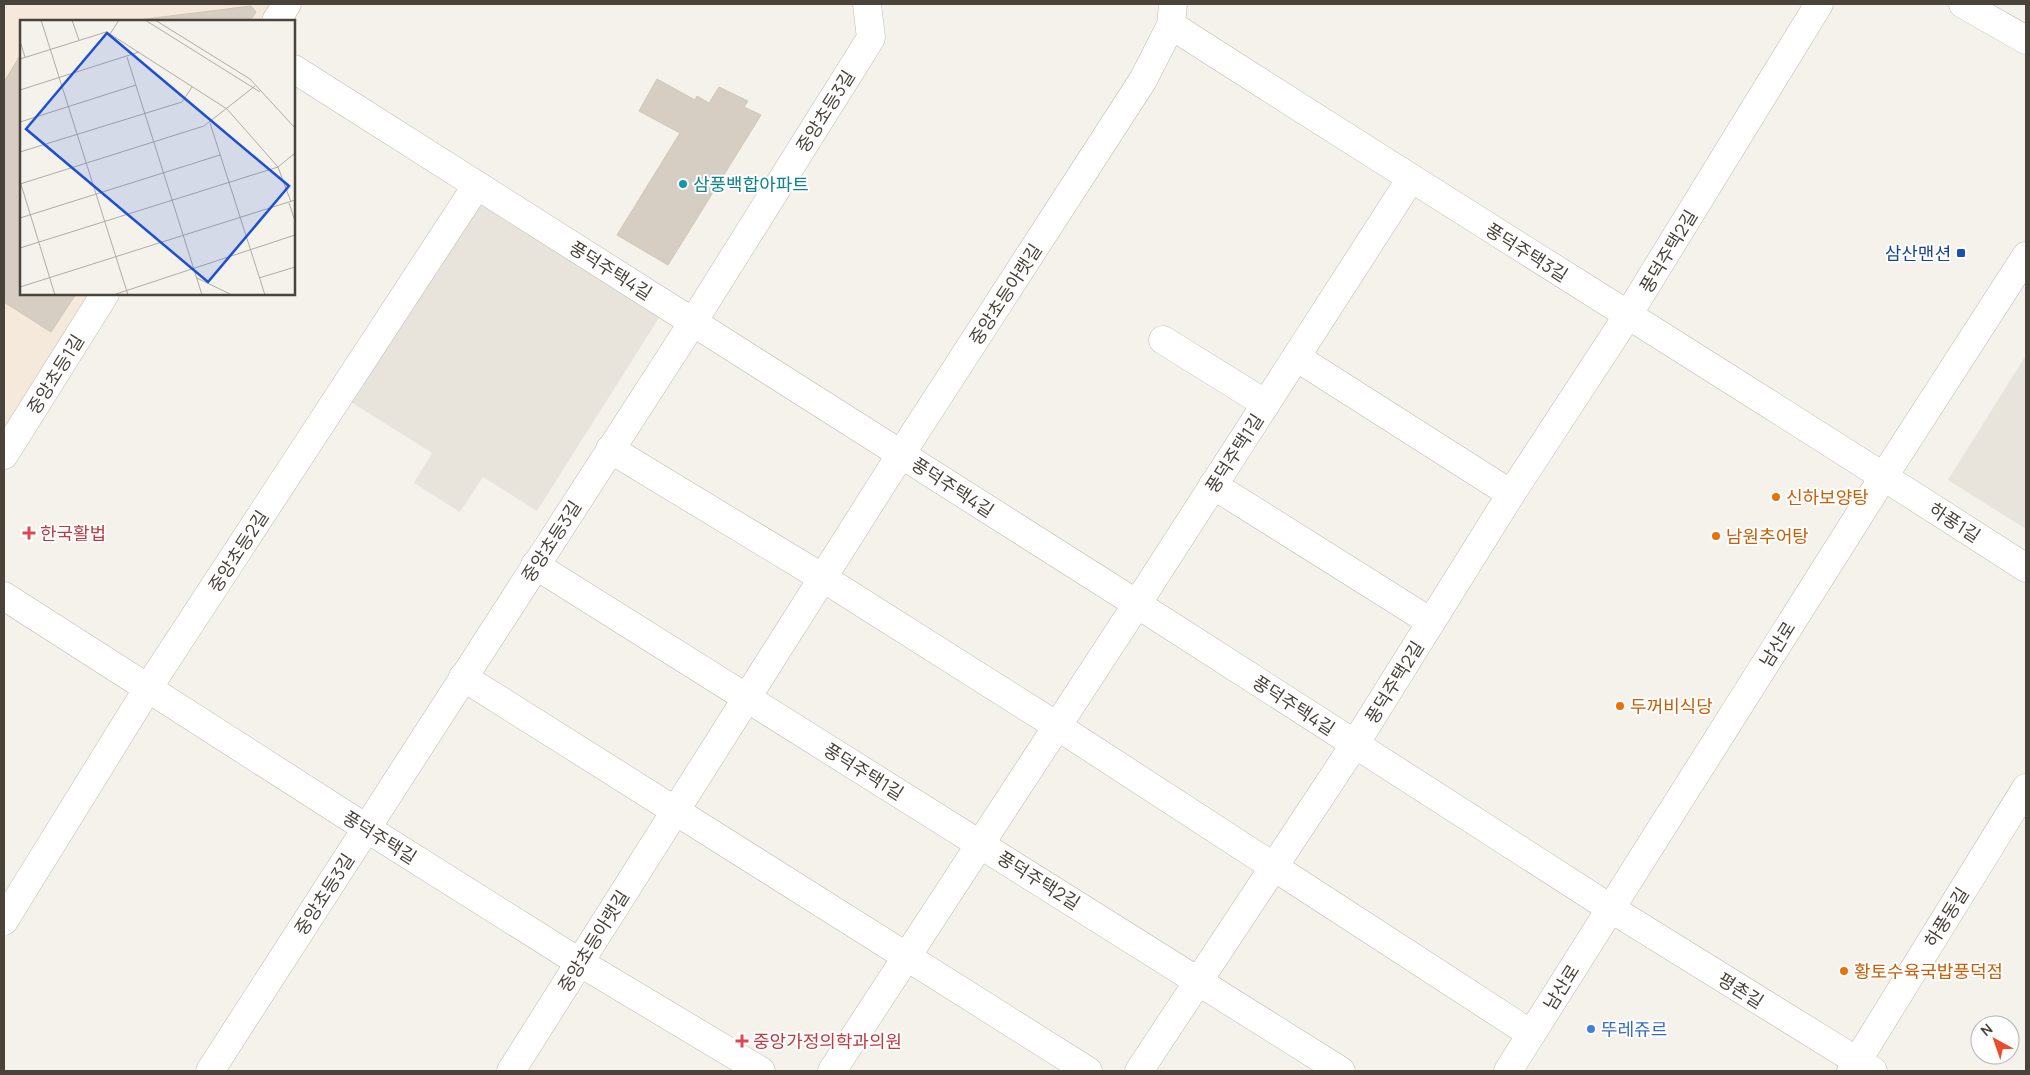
<svg xmlns="http://www.w3.org/2000/svg" width="2030" height="1075" viewBox="0 0 2030 1075" font-family="Manrope,'Noto Sans KR',sans-serif">
<style>
.residential{fill:#e8e4db}
.commercial{fill:#f4e9da}
.building{fill:#d6cec2;stroke:#d0c6b6}
.lines{fill:none;stroke-linecap:round;stroke-linejoin:round}
.minor-casing{stroke:#c0baaf;stroke-width:29}
.minor{stroke:#fff;stroke-width:28}
.culture-dot{fill:#0f9aa8;stroke:#fff;stroke-width:2}
.transit-dot{fill:#1a4fb4;stroke:#fff;stroke-width:2}
.food-dot{fill:#e8710a;stroke:#fff;stroke-width:2}
.health-dot{fill:#e0444e;stroke:#fff;stroke-width:2}
.shop-dot{fill:#3f7fe0;stroke:#fff;stroke-width:2}
.labels{text-anchor:middle;dominant-baseline:central;stroke-width:4;stroke-linejoin:round;paint-order:stroke}
.street-label{font-size:18px;fill:#49433a;stroke:#fff}
.culture-label{font-size:18px;fill:#0d838f;stroke:#fff;text-anchor:start}
.transit-label{font-size:18px;fill:#164399;stroke:#fff;text-anchor:end}
.food-label{font-size:18px;fill:#c56008;stroke:#fff;text-anchor:start}
.health-label{font-size:18px;fill:#be3a42;stroke:#fff;text-anchor:start}
.shop-label{font-size:18px;fill:#366cbe;stroke:#fff;text-anchor:start}
.inset-road{fill:none;stroke:#b0aca5;stroke-width:1}
.view{fill:#1d4ed8;fill-opacity:0.15;stroke:#1d4ed8;stroke-width:2.5}
.inset-edge{fill:none;stroke:#49433a;stroke-width:2.5}
</style>
<rect width="100%" height="100%" fill="#f5f2ec"/>
<g class="residential">
<path d="M480 198 662 313 537 511 483 477 460 512 414 483 432 453 351 402Z"/>
<path d="M2026 355V529L1948 480Z"/>
</g>
<path class="commercial" d="M4 4H272L261 21H21V294H90L4 432Z"/>
<g class="building">
<path d="M251 6 256 12 250 21H129Z"/>
<path d="M21 54V294H76L51 332 4 302V82Z"/>
<path d="M657 79 695 100 697 96 709 103 719 87 748 101 744 107 761 115 668 265 617 235 680 133 639 111Z"/>
</g>
<g class="lines">
<defs>
<g id="minor">
<path d="M1963 4 2026 40"/>
<path d="M276 21 287 4"/>
<path d="M1171 25C1455 208 1743 385 2026 568"/>
<path d="M294 69 1137 604 1610 908 1873 1071"/>
<path d="M1163 340 1266 404"/>
<path d="M1296 357 1511 494"/>
<path d="M610 449 823 578 1057 726 1531 1034"/>
<path d="M4 455 105 294"/>
<path d="M1213 485 1431 622"/>
<path d="M535 565 1341 1071"/>
<path d="M4 596 366 828 579 962 761 1071"/>
<path d="M463 677 1088 1071"/>
<path d="M4 921 148 688 477 185"/>
<path d="M210 1071 693 322 871 38 867 4"/>
<path d="M511 1071 901 454 1143 80 1171 25 1173 4"/>
<path d="M832 1071 1137 604 1410 180"/>
<path d="M1139 1071 1355 744 1511 494 1628 315 1819 4"/>
<path d="M1508 1071 1884 476 2026 256"/>
<path d="M1851 1071 2026 788"/>
</g>
</defs>
<use href="#minor" class="minor-casing"/>
<use href="#minor" class="minor"/>
</g>
<circle class="culture-dot" cx="683" cy="184" r="5"/>
<rect class="transit-dot" x="1956" y="248" width="10" height="10" rx="2.5"/>
<g class="food-dot">
<circle cx="1776" cy="497" r="5"/>
<circle cx="1716" cy="536" r="5"/>
<circle cx="1620" cy="706" r="5"/>
<circle cx="1844" cy="971" r="5"/>
</g>
<g class="health-dot">
<path d="M26.5 525.5h5v5h5v5h-5v5h-5v-5h-5v-5h5z"/>
<path d="M739.5 1033.5h5v5h5v5h-5v5h-5v-5h-5v-5h5z"/>
</g>
<circle class="shop-dot" cx="1591" cy="1029" r="5"/>
<g class="labels">
<g class="street-label">
<text transform="translate(825 111) rotate(-58)">중앙초등3길</text>
<text transform="translate(1668 251) rotate(-59)">풍덕주택2길</text>
<text transform="translate(1527 252) rotate(32)">풍덕주택3길</text>
<text transform="translate(611 270) rotate(32)">풍덕주택4길</text>
<text transform="translate(1005 294) rotate(-57)">중앙초등아랫길</text>
<text transform="translate(55 374) rotate(-58)">중앙초등1길</text>
<text transform="translate(1234 453) rotate(-57)">풍덕주택1길</text>
<text transform="translate(953 487) rotate(33)">풍덕주택4길</text>
<text transform="translate(1955 522) rotate(33)">하풍1길</text>
<text transform="translate(551 541) rotate(-57)">중앙초등3길</text>
<text transform="translate(238 551) rotate(-57)">중앙초등2길</text>
<text transform="translate(1777 644) rotate(-58)">남산로</text>
<text transform="translate(1394 682) rotate(-58)">풍덕주택2길</text>
<text transform="translate(1294 705) rotate(33)">풍덕주택4길</text>
<text transform="translate(864 771) rotate(32)">풍덕주택1길</text>
<text transform="translate(380 837) rotate(32)">풍덕주택길</text>
<text transform="translate(1039 880) rotate(32)">풍덕주택2길</text>
<text transform="translate(324 894) rotate(-57)">중앙초등3길</text>
<text transform="translate(1946 917) rotate(-58)">하풍동길</text>
<text transform="translate(593 941) rotate(-58)">중앙초등아랫길</text>
<text transform="translate(1561 987) rotate(-58)">남산로</text>
<text transform="translate(1741 990) rotate(32)">평촌길</text>
</g>
<g class="culture-label">
<text x="693" y="184">삼풍백합아파트</text>
</g>
<g class="transit-label">
<text x="1951" y="253">삼산맨션</text>
</g>
<g class="food-label">
<text x="1786" y="497">신하보양탕</text>
<text x="1726" y="536">남원추어탕</text>
<text x="1630" y="706">두꺼비식당</text>
<text x="1854" y="971">황토수육국밥풍덕점</text>
</g>
<g class="health-label">
<text x="40" y="533">한국활법</text>
<text x="753" y="1041">중앙가정의학과의원</text>
</g>
<g class="shop-label">
<text x="1601" y="1029">뚜레쥬르</text>
</g>
</g>
<g transform="translate(20 20)">
<rect width="275" height="275" fill="#f5f2ec"/>
<path class="inset-road" d="M21 0 108 275M52 0 59 20M125 0 240 72M135 0 230 59 275 108M90 14 207 89 258 147 271 182M0 21 5 37M107 37 182 275M0 39 86 12 90 14 99 0M0 70 119 32M0 102 116 65M190 103 245 275M0 132 162 82 172 67M0 161 35 275M0 164 184 106 235 66M269 183 275 201M0 198 200 135M0 228 258 147 275 133M177 258 212 275M239 258 275 247M0 267 275 180M93 275 275 215"/>
<path class="view" d="M87 13 269 166 188 262 6 109Z"/>
<rect width="275" height="275" class="inset-edge"/>
</g>
<rect width="2030" height="1075" fill="none" stroke="#49433a" stroke-width="10"/>
<g transform="translate(1995 1040) rotate(320)"><circle r="24" fill="#ffffff" stroke="#b6b4b0"/>
<path d="M0-4L9 19L0 12L-9 19Z" fill="#ea4d2e"/>
<text y="-8" font-size="14" font-weight="bold" text-anchor="middle" fill="#49433a">N</text>
</g>
</svg>
